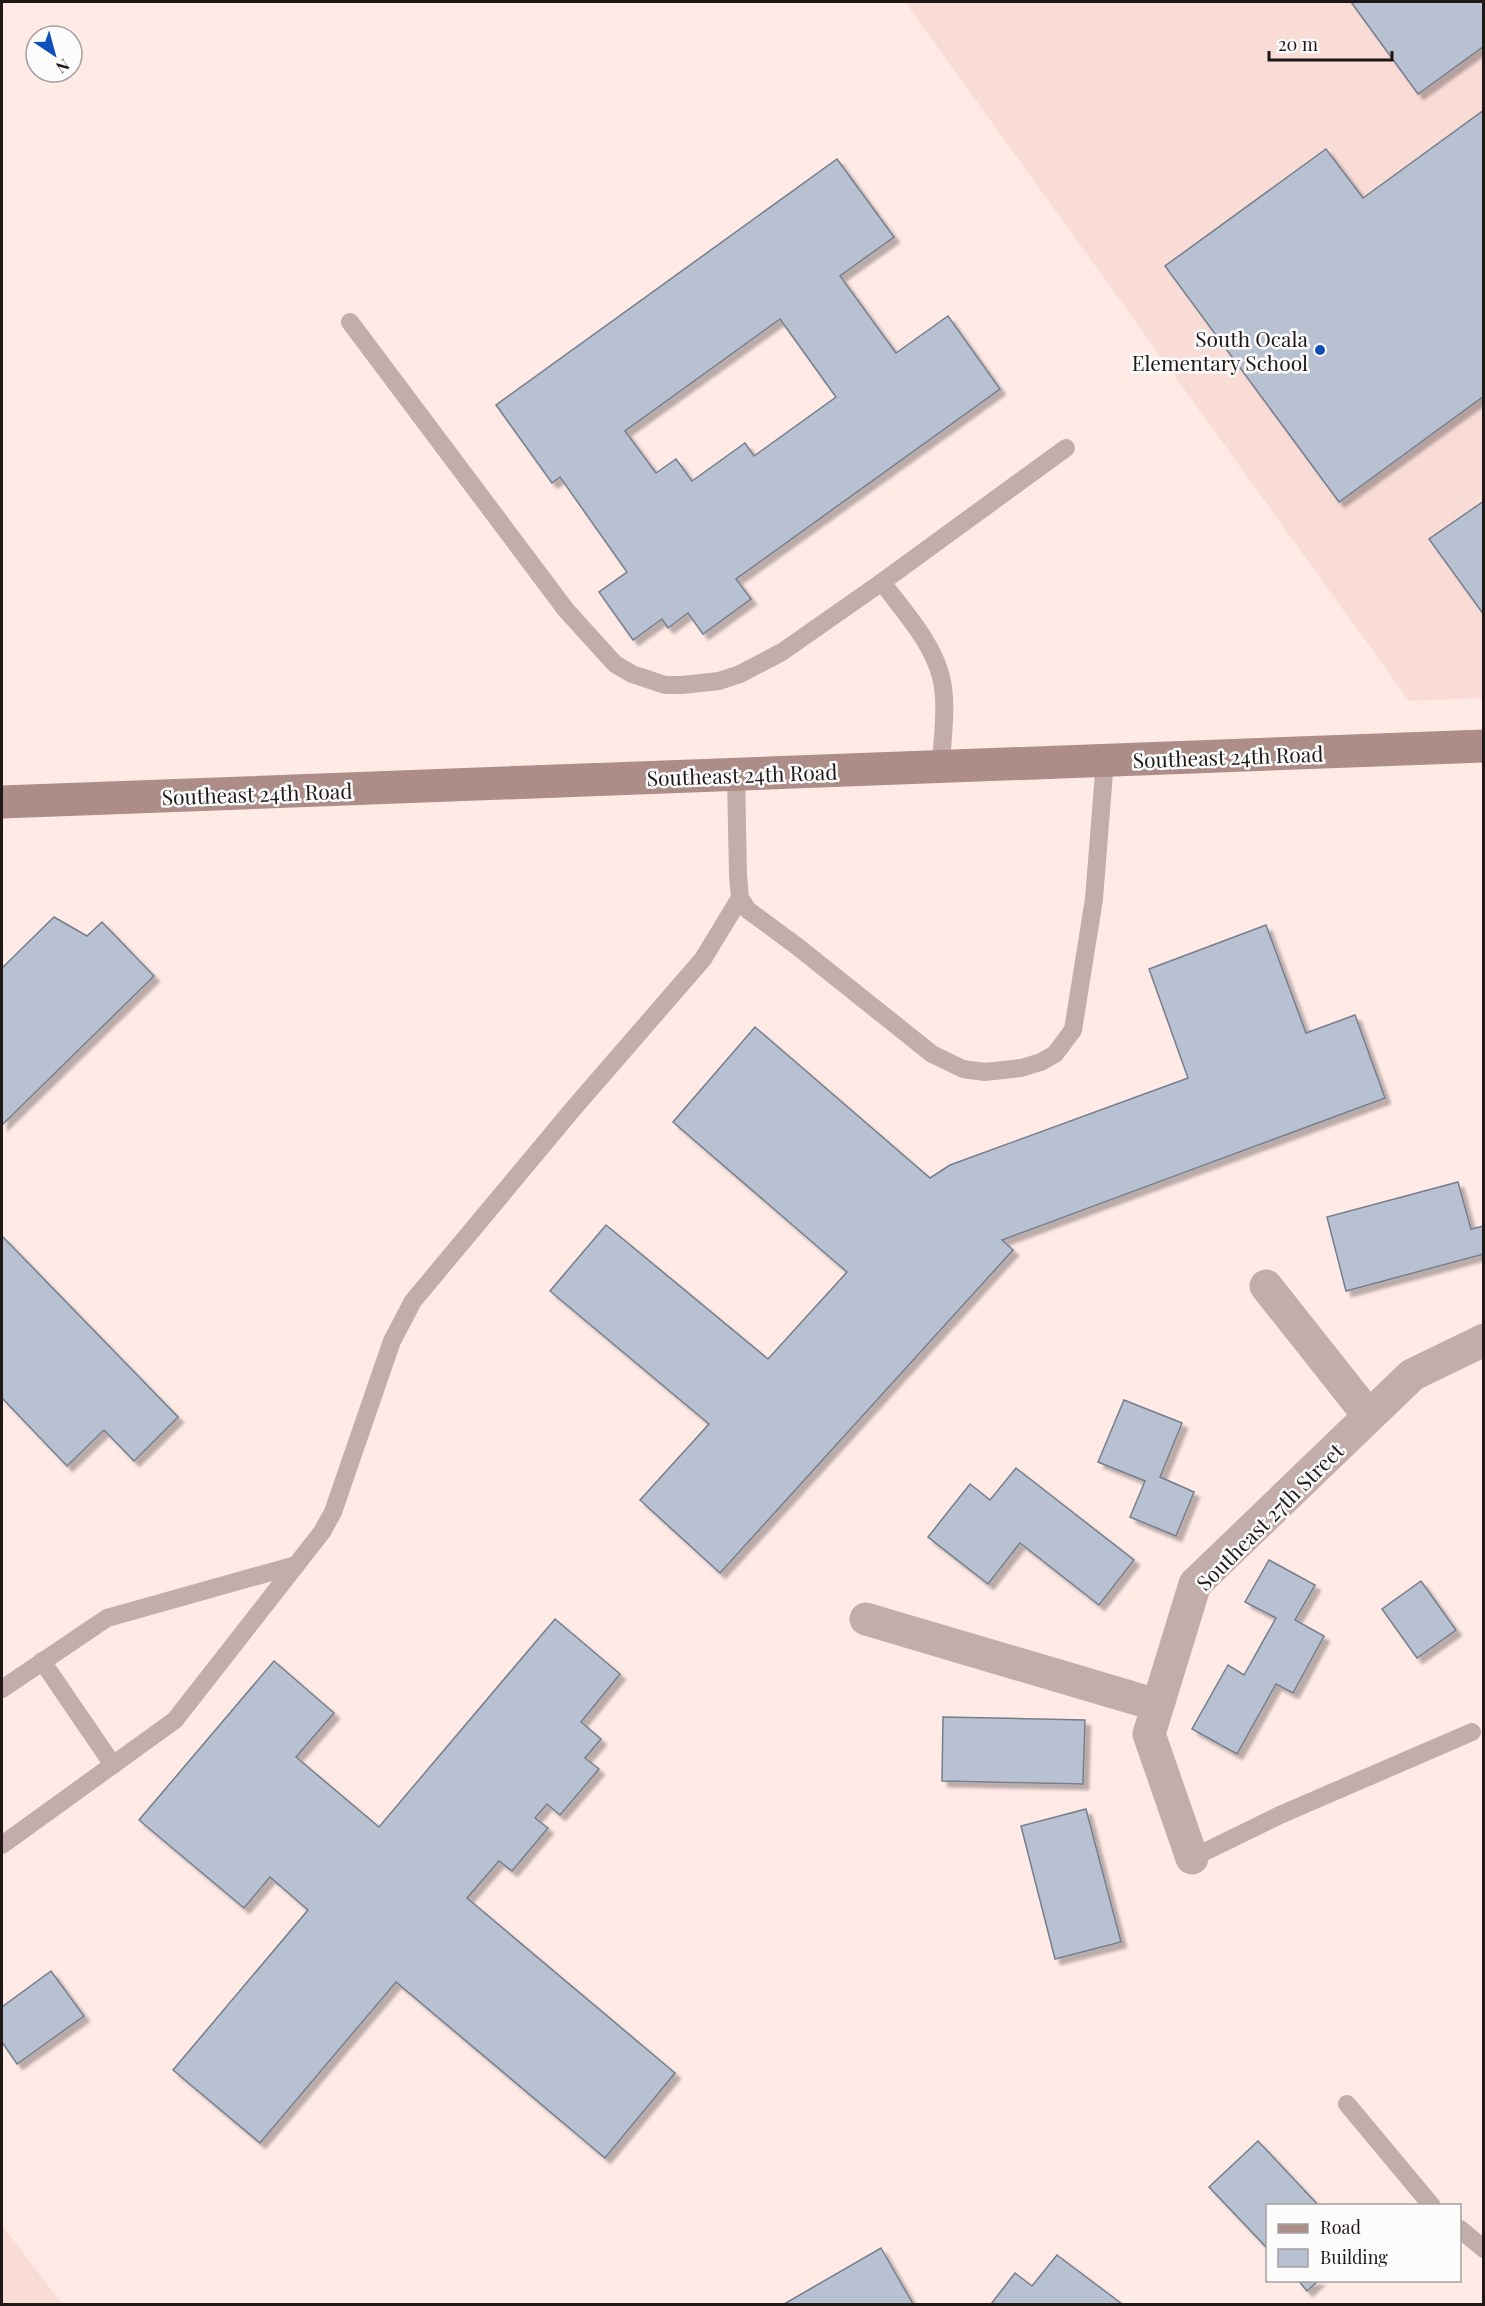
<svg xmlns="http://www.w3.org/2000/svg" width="1485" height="2306" viewBox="0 0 1485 2306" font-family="'Playfair Display',serif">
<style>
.built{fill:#fadcd7}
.building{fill:#b8c1d1;stroke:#757e8c;stroke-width:1.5;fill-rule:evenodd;filter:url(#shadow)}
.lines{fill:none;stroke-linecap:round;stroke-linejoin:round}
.lane{stroke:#c3adaa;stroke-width:18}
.street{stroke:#c3adaa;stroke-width:33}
.secondary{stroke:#ac8d88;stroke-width:33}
.poi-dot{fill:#0f4fba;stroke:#fcfcfc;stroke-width:2}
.labels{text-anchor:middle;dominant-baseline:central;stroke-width:5;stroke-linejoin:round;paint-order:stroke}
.poi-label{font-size:21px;fill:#1f1816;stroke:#fcfcfc;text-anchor:end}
.street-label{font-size:21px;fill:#1f1816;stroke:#fcfcfc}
</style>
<defs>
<filter id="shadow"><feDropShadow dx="5.5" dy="5.5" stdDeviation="1.5" flood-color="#0004"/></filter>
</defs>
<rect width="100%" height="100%" fill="#ffeae6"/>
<g class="built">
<path d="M905 2H1483V698L1409 701Z"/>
<path d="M2 2225 62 2304H63H2Z"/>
</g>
<g class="building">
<path d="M1351 2H1484V46L1418 94Z"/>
<path d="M1484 110V396L1339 502 1165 266 1326 149 1363 198Z"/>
<path d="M837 159 894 237 840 276 896 353 948 316 1000 389 736 579 751 599 703 634 688 613 668 628 662 619 633 640 599 592 627 572 560 477 552 483 496 405ZM780 319 836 397 754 456 745 443 692 481 676 459 656 473 625 431Z"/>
<path d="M1484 501V615L1429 539Z"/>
<path d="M54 917 87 936 102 922 154 976 2 1125V968Z"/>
<path d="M1266 925 1306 1033 1355 1015 1385 1098 1002 1240 1013 1250 720 1573 640 1500 709 1424 550 1291 606 1225 768 1359 847 1272 673 1122 755 1027 930 1178 950 1165 1188 1078 1149 969Z"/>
<path d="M1458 1182 1471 1229 1484 1226V1254L1346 1291 1327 1217Z"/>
<path d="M2 1236 178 1417 134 1461 104 1430 67 1466 2 1398Z"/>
<path d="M1124 1400 1182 1423 1160 1477 1194 1492 1176 1536 1130 1517 1145 1481 1098 1462Z"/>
<path d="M1016 1468 1134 1560 1099 1605 1020 1543 988 1584 928 1537 970 1484 990 1500Z"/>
<path d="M1269 1560 1315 1585 1295 1620 1324 1636 1293 1693 1276 1684 1237 1754 1192 1729 1228 1665 1244 1675 1276 1618 1245 1602Z"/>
<path d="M1421 1581 1456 1630 1417 1658 1382 1609Z"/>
<path d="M555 1619 620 1674 581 1722 601 1739 585 1758 599 1769 560 1815 547 1804 535 1818 548 1828 512 1871 499 1861 467 1898 675 2073 605 2158 396 1982 260 2143 173 2070 308 1910 270 1877 244 1908 139 1820 274 1661 334 1713 296 1757 379 1827Z"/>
<path d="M943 1717 1085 1720 1083 1784 942 1781Z"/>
<path d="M1086 1809 1121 1942 1055 1959 1021 1826Z"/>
<path d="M51 1971 84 2016 17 2064 2 2042V2007Z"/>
<path d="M1258 2141 1319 2206H1268V2249L1209 2187Z"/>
<path d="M881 2248 913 2304H784Z"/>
<path d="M1057 2255 1122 2304H991L1015 2273 1032 2286Z"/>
<path d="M1298 2280H1319L1307 2291Z"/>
</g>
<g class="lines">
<g class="lane">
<path d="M350 322 566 610 615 664 632 674 665 685H682L719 681 740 674 782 652 882 582C903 611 932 641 941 677 948 705 942 738 941 766"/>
<path d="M882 582 1066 448"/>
<path d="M736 774 738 876 740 898 748 910 798 947 932 1054 963 1069 985 1072 1021 1068 1041 1062 1055 1054 1073 1030 1094 899 1105 760"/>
<path d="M42 1661 113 1765"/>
<path d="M2 1689 107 1618 296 1565"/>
<path d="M2 1845 175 1720 322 1532 333 1512 392 1341 413 1301 573 1109 703 959 740 898"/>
<path d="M1192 1858 1280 1815 1472 1732"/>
<path d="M1347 2104 1432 2206"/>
<path d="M1460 2229 1484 2249"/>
</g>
<g class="street">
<path d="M1266 1286 1369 1416"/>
<path d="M866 1619 1157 1705"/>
<path d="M1192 1858 1149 1734 1195 1584 1412 1375 1484 1340"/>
</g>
<path class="secondary" d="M2 802 1484 746"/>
</g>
<circle class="poi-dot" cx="1320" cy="350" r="6"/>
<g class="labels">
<g class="poi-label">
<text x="1308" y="338">South Ocala<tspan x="1308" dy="24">Elementary School</tspan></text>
</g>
<g class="street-label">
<text transform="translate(1228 756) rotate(-2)">Southeast 24th Road</text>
<text transform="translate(742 774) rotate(-2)">Southeast 24th Road</text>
<text transform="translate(257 793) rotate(-2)">Southeast 24th Road</text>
<text transform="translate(1269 1516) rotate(-45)">Southeast 27th Street</text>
</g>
</g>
<rect width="1485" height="2306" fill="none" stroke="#1f1816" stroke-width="6"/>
<rect x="1266" y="2204" width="195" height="78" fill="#fcfcfc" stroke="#a4a1a0" stroke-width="1.5"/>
<rect x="1278" y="2224" width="30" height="9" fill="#ac8d88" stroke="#a4a1a0" stroke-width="1.5"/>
<text x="1320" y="2234" font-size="18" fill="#1f1816">Road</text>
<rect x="1278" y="2249" width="30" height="18" fill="#b8c1d1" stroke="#a4a1a0" stroke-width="1.5"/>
<text x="1320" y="2264" font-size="18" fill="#1f1816">Building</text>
<g transform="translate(54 54) rotate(144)"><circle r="28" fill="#fcfcfc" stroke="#a4a1a0" stroke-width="1.5"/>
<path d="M0-4.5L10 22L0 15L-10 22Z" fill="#0f4fba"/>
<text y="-9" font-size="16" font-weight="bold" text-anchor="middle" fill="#1f1816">N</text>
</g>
<path d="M1269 51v9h123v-9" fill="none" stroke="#1f1816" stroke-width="3"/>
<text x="1278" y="51" font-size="18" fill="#1f1816" stroke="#fcfcfc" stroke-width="4.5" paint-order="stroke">20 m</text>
</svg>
